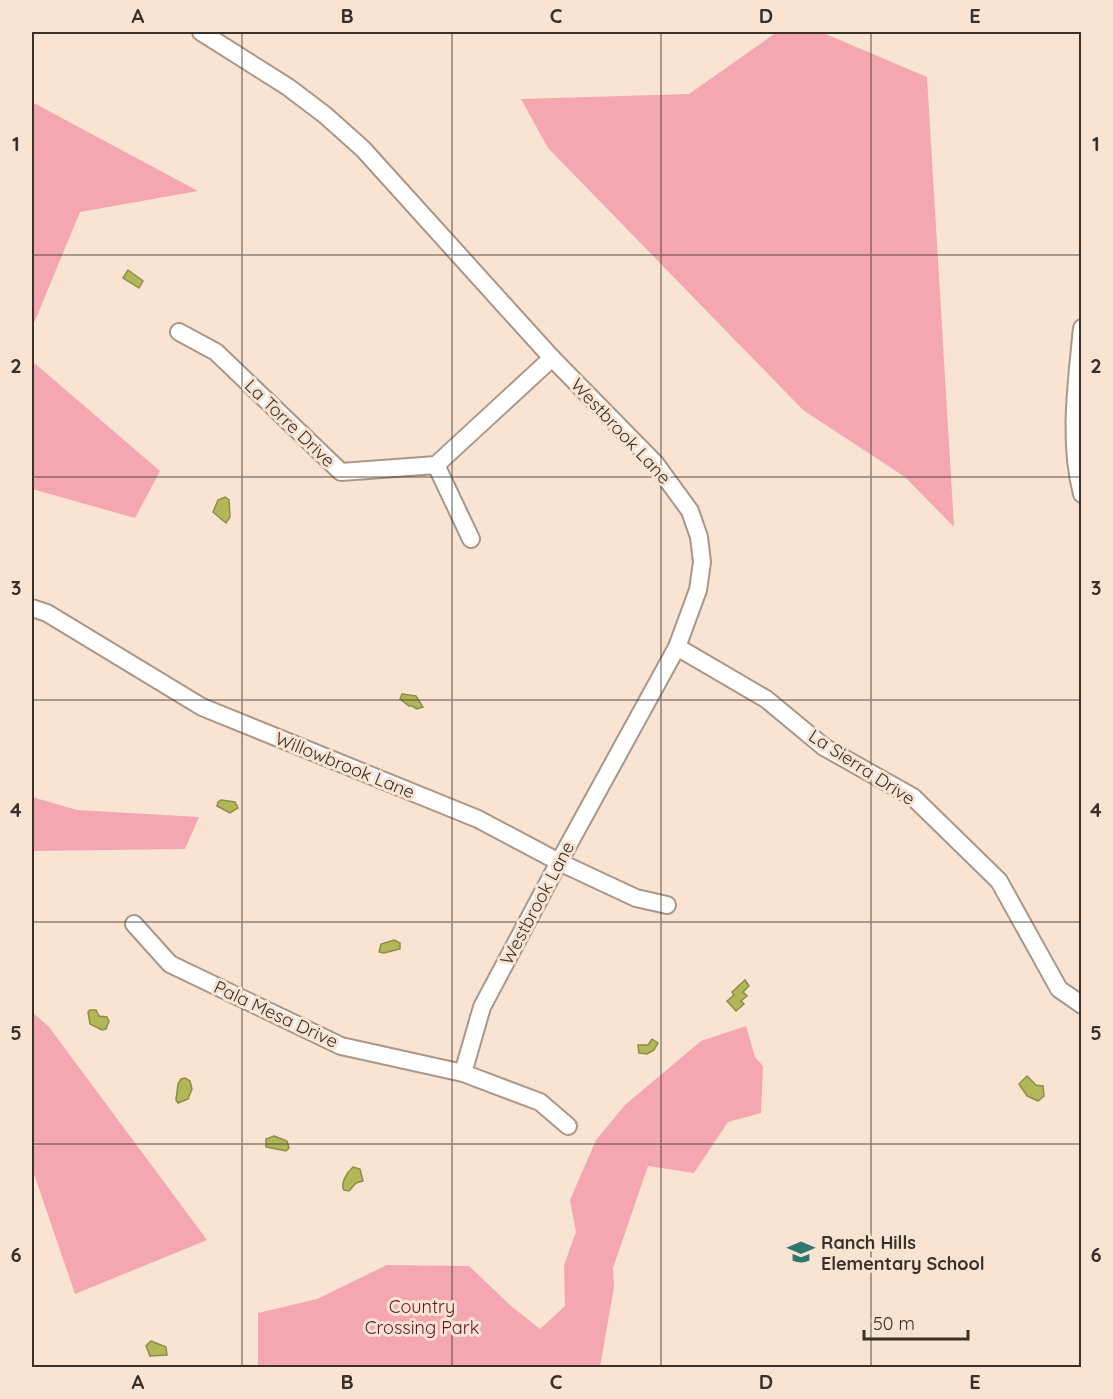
<svg xmlns="http://www.w3.org/2000/svg" width="1113" height="1399" viewBox="0 0 1113 1399" font-family="Quicksand,sans-serif">
<style>
.green{fill:#f5a7b1}
.water{fill:#b2b757;stroke:#8d8e49;stroke-width:1.5}
.lines{fill:none;stroke-linecap:round;stroke-linejoin:round}
.minor-casing{stroke:#ab9787;stroke-width:20}
.minor{stroke:#fff;stroke-width:16}
.grid{fill:none;stroke:#383029;stroke-width:1.5;stroke-opacity:0.55}
.labels{text-anchor:middle;dominant-baseline:central;stroke-width:6;stroke-linejoin:round;paint-order:stroke}
.street-label{font-size:18px;fill:#383029;stroke:#f9e4d3}
.poi-label{font-size:18px;font-weight:bold;fill:#383029;stroke:#f9e4d3;text-anchor:start}
.park-label{font-size:18px;fill:#681028;stroke:#f9e4d3}
.neatline{fill:none;stroke:#383029;stroke-width:2}
.grid-label{font-size:20px;text-anchor:middle;font-weight:bold;fill:#383029}
</style>
<rect width="100%" height="100%" fill="#f9e4d3"/>
<g class="green">
<path d="M777 32H821L927 77 954 527 905 477 803 410 548 148 521 99 689 94Z"/>
<path d="M32 102 198 191 80 212 32 328Z"/>
<path d="M32 361 160 471 135 518 32 489Z"/>
<path d="M32 797 77 810 199 817 185 849 32 851Z"/>
<path d="M32 1012 49 1027 207 1240 75 1294 32 1168Z"/>
<path d="M746 1026 755 1057 763 1066 761 1113 728 1122 694 1173 648 1166 613 1268 614 1287 600 1367H258V1313L317 1299 387 1265 469 1266 511 1306 540 1329 565 1306 564 1265 576 1232 570 1200 596 1140 625 1105 701 1041Z"/>
</g>
<g class="water">
<path d="M128 270 143 281 139 288 123 278Z"/>
<path d="M225 497 229 500 230 517 226 523 213 512 218 500Z"/>
<path d="M402 694 416 696 423 707 417 709 412 706H409L400 699Z"/>
<path d="M221 800 235 802 238 808 230 813 217 806 218 802Z"/>
<path d="M394 940 400 943V949L384 953 379 952 381 944Z"/>
<path d="M745 980 749 986 743 992 747 996 741 1001 744 1004 736 1011 727 1001 734 995 732 992Z"/>
<path d="M90 1010H96L99 1016 107 1017 109 1021 106 1029 102 1030 90 1024 88 1012Z"/>
<path d="M652 1039 658 1043 654 1050 647 1054 639 1053 638 1045H648Z"/>
<path d="M1027 1076 1036 1085 1043 1086 1044 1096 1038 1101 1027 1096 1019 1084Z"/>
<path d="M185 1078 190 1081 192 1089 188 1099 178 1103 176 1100 178 1084 181 1079Z"/>
<path d="M274 1136 287 1141 289 1148 286 1151 266 1147V1139Z"/>
<path d="M353 1167 360 1169 363 1181 356 1183 349 1191 344 1190C340 1184 347 1172 353 1167Z"/>
<path d="M151 1341 166 1347 167 1355 150 1356 146 1346Z"/>
</g>
<g class="lines">
<defs>
<g id="minor">
<path d="M201 32 288 87 325 115 363 149 552 358 655 463 690 511 699 537 702 562 698 590 677 647 559 862 482 1007 463 1073"/>
<path d="M1082 328C1077 382 1068 440 1082 494"/>
<path d="M179 332 216 352 341 472 436 465 552 358"/>
<path d="M436 465 471 539"/>
<path d="M32 608 47 613 202 707 478 819 559 862 636 898 667 905"/>
<path d="M677 647 766 699 824 747 913 797 999 881 1059 989 1082 1005"/>
<path d="M134 924 170 964 341 1046 463 1073 540 1102 568 1126"/>
</g>
</defs>
<use href="#minor" class="minor-casing"/>
<use href="#minor" class="minor"/>
</g>
<path class="grid" d="M242 32V1368M452 32V1368M661 32V1368M871 32V1368M32 255H1082M32 477H1082M32 700H1082M32 922H1082M32 1144H1082"/>
<defs>
<symbol id="school-bare" viewBox="-9 -9 18 18"><path d="M0-5L7-2L0 1L-7-2ZM-4 1L0 2.5L4 1V4Q0 6-4 4Z" fill="#2e7670" stroke="#f9e4d3" stroke-width="2.5" paint-order="stroke"/></symbol>
</defs>
<g fill-rule="evenodd">
<use href="#school-bare" x="782" y="1233" width="38" height="38"/>
</g>
<g class="labels">
<g class="street-label">
<text transform="translate(290 423) rotate(44)">La Torre Drive</text>
<text transform="translate(621 431) rotate(47)">Westbrook Lane</text>
<text transform="translate(345 765) rotate(22)">Willowbrook Lane</text>
<text transform="translate(862 767) rotate(33)">La Sierra Drive</text>
<text transform="translate(537 903) rotate(-62)">Westbrook Lane</text>
<text transform="translate(276 1014) rotate(25)">Pala Mesa Drive</text>
</g>
<g class="poi-label">
<text x="821" y="1242">Ranch Hills<tspan x="821" dy="21">Elementary School</tspan></text>
</g>
<g class="park-label">
<text x="422" y="1306">Country<tspan x="422" dy="21">Crossing Park</tspan></text>
</g>
</g>
<rect width="1113" height="1399" fill="none" stroke="#f9e4d3" stroke-width="66"/>
<path d="M864 1330v9h104v-9" fill="none" stroke="#383029" stroke-width="3"/>
<text x="873" y="1330" font-size="18" fill="#383029" stroke="#f9e4d3" stroke-width="4.5" paint-order="stroke">50 m</text>
<rect x="33" y="33" width="1047" height="1333" class="neatline"/>
<g class="grid-label">
<text x="138" y="23">A</text>
<text x="347" y="23">B</text>
<text x="556" y="23">C</text>
<text x="766" y="23">D</text>
<text x="975" y="23">E</text>
<text x="16" y="151">1</text>
<text x="1096" y="151">1</text>
<text x="16" y="373">2</text>
<text x="1096" y="373">2</text>
<text x="16" y="595">3</text>
<text x="1096" y="595">3</text>
<text x="16" y="817">4</text>
<text x="1096" y="817">4</text>
<text x="16" y="1040">5</text>
<text x="1096" y="1040">5</text>
<text x="16" y="1262">6</text>
<text x="1096" y="1262">6</text>
<text x="138" y="1389">A</text>
<text x="347" y="1389">B</text>
<text x="556" y="1389">C</text>
<text x="766" y="1389">D</text>
<text x="975" y="1389">E</text>
</g>
</svg>
